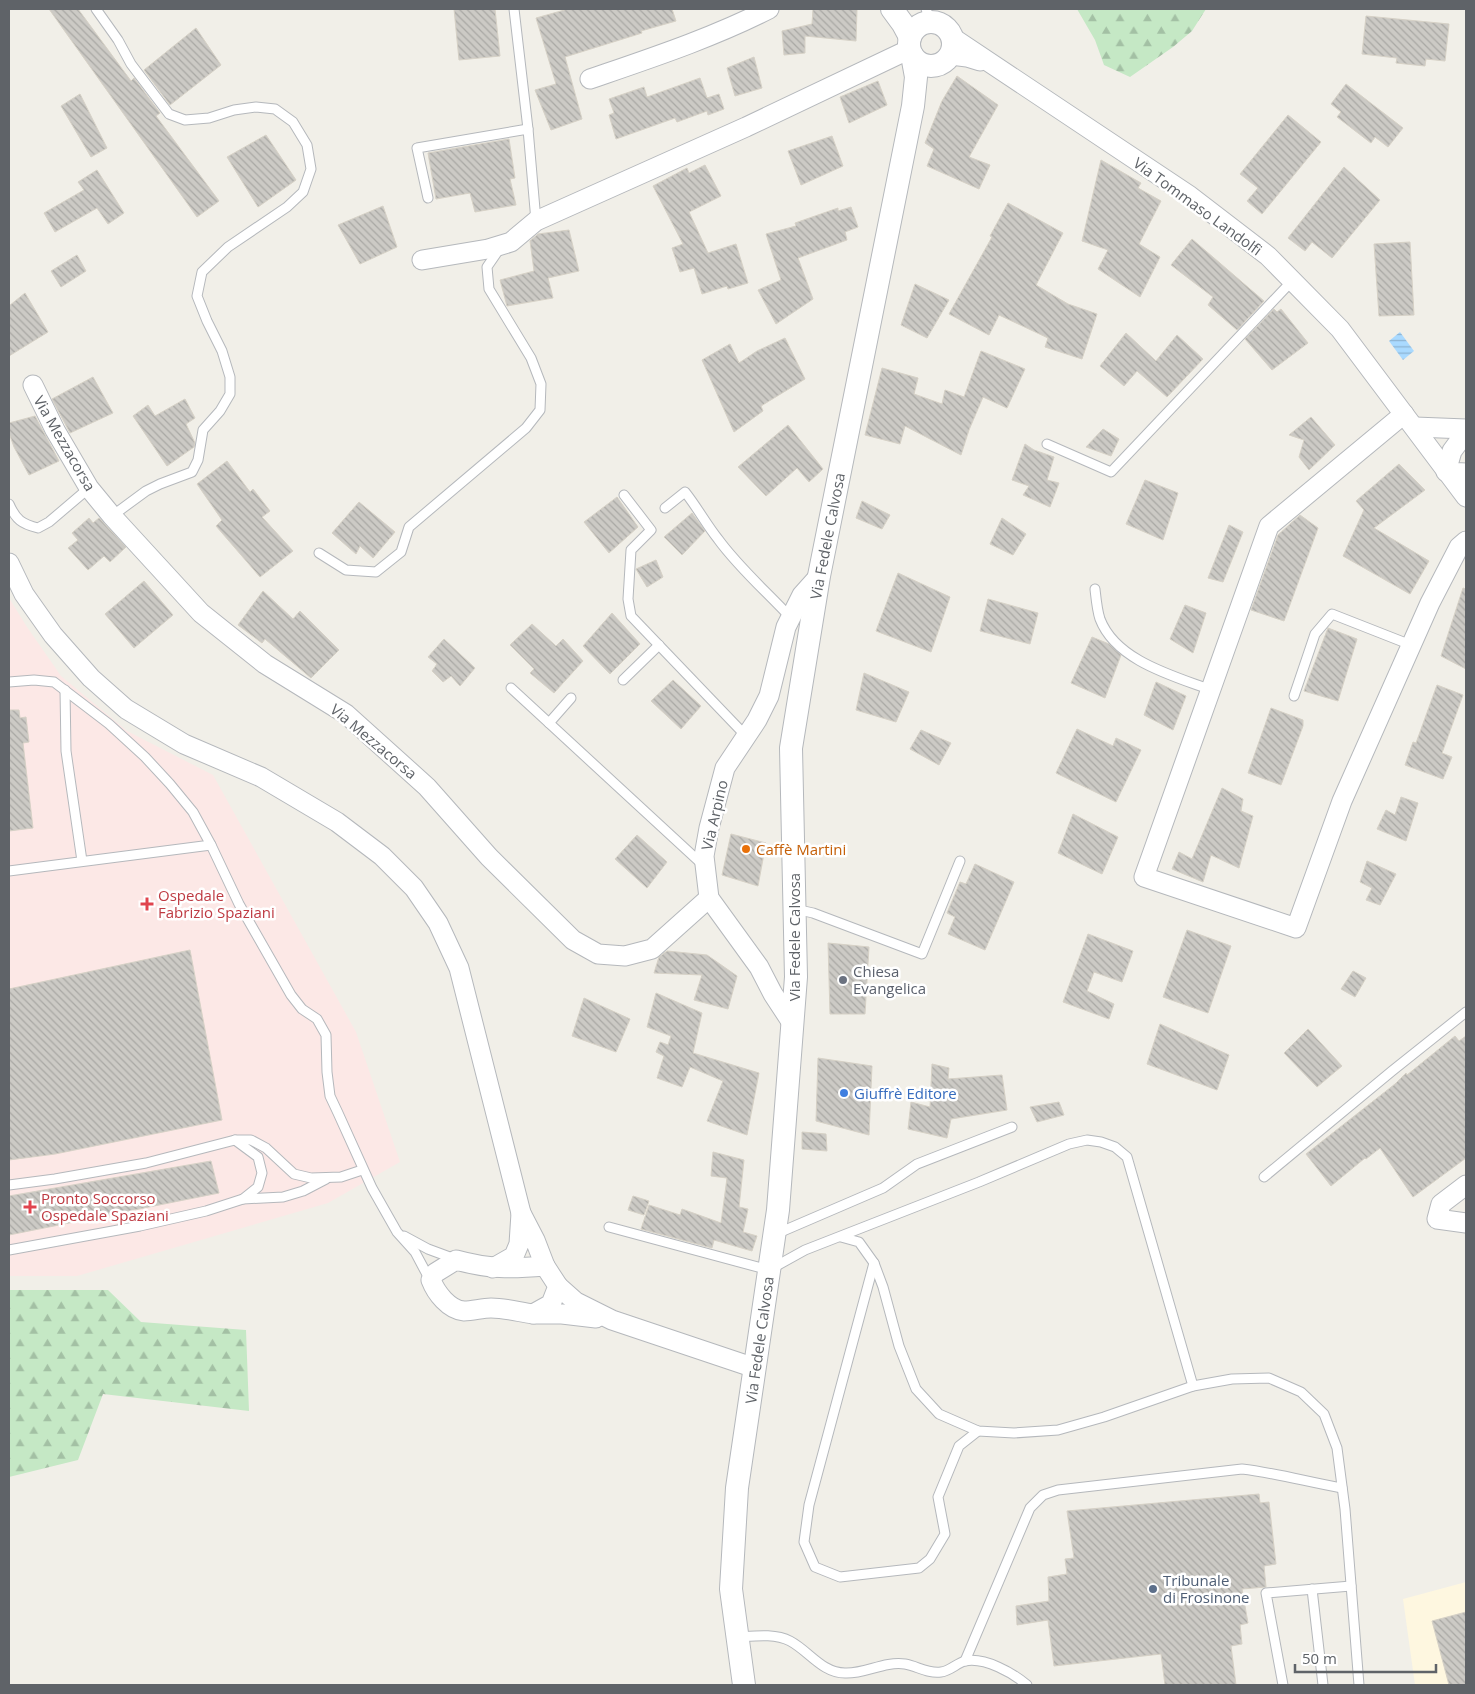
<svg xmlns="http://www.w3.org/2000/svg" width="1475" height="1694" viewBox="0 0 1475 1694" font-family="'Open Sans',sans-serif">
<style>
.commercial{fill:#fef7e0}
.medical{fill:#fce8e6}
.forest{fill:url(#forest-firs)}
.water{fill:url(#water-rules)}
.building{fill:url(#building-back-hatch);stroke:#d6d1c6}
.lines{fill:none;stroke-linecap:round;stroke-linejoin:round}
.service-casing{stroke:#b5b8bc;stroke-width:11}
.minor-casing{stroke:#b5b8bc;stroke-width:21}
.tertiary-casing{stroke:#b5b8bc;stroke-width:24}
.service{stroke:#fff;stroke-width:9}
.minor{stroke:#fff;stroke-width:19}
.tertiary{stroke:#fff;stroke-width:22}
.food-dot{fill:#e8710a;stroke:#fff;stroke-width:2}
.health-dot{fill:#e0444e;stroke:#fff;stroke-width:2}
.worship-dot{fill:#6b7280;stroke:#fff;stroke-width:2}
.shop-dot{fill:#3f7fe0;stroke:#fff;stroke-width:2}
.service-dot{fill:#5c6f8a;stroke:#fff;stroke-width:2}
.labels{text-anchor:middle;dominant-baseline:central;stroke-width:5;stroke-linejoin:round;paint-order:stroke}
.street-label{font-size:15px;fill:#5f6368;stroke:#fff}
.food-label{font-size:15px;fill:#c56008;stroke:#fff;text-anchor:start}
.health-label{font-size:15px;fill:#be3a42;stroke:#fff;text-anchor:start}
.worship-label{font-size:15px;fill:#5b616d;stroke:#fff;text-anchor:start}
.shop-label{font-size:15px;fill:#366cbe;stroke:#fff;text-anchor:start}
.service-label{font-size:15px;fill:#4e5e75;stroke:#fff;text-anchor:start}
</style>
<defs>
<pattern id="forest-firs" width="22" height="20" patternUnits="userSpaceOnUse" patternTransform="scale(1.25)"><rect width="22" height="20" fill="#c5e8c5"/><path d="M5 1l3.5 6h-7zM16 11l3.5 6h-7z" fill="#a3c0a4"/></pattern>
<pattern id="water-rules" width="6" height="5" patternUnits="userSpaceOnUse" patternTransform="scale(1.25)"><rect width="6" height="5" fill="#aadaff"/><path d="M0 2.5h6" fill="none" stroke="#8eb4d2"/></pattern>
<pattern id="building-back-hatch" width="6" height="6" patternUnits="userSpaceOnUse" patternTransform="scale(1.25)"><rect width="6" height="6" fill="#cccac5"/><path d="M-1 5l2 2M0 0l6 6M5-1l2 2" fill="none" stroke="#a9a8a4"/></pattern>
</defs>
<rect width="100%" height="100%" fill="#f1efe8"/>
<path class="commercial" d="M1466 1582V1685H1415L1403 1599Z"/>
<path class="medical" d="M9 598 27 627 61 676 127 731 213 775 356 1032 400 1162 328 1203 77 1276H9Z"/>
<g class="forest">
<path d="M1077 9H1206L1192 31 1173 47 1130 77 1104 65 1095 40Z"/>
<path d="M9 1290H108L141 1322 246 1330 249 1411 103 1394 78 1460 9 1477Z"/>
</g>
<path class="water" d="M1400 332 1414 351 1403 360 1389 341Z"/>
<g class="building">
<path d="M49 9H78L131 81 134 78 160 113 156 116 219 201 197 217Z"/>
<path d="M454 9H495L500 56 459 60Z"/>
<path d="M568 9H672L676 21 641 31 642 33 565 57 582 119 551 130 535 90 556 84 536 18Z"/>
<path d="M813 9H857L856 41 805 36V53L784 55 782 31 812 24Z"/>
<path d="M1366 16 1449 24 1445 61 1426 59 1425 66 1396 63 1397 58 1362 54Z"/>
<path d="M196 28 221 65 170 105 144 70Z"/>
<path d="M754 57 762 88 735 96 727 68Z"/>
<path d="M957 76 998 105 969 157 990 165 979 189 927 166 934 149 925 143 942 101Z"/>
<path d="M700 78 707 98 719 94 724 109 708 115 707 111 677 122 675 118 616 139 609 115 614 113 609 99 644 87 647 97Z"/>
<path d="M878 81 887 105 849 123 840 97Z"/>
<path d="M1346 84 1403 128 1388 147 1375 137 1371 143 1337 117 1341 112 1331 104Z"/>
<path d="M80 94 107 148 91 157 61 106Z"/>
<path d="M1288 115 1321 142 1262 214 1247 201 1258 188 1240 174Z"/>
<path d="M266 135 296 180 258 207 227 157Z"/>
<path d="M832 136 843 166 801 185 788 151Z"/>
<path d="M509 139 515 178 510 179 516 205 475 212 470 193 436 199 428 153Z"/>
<path d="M1101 160 1141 183 1138 188 1161 201 1139 244 1160 257 1140 297 1098 269 1108 250 1082 241Z"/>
<path d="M705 165 721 196 689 212 708 253 736 244 748 283 728 289 727 286 702 294 694 268 680 272 672 248 683 244 653 186 687 168 689 173Z"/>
<path d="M1344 167 1380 200 1332 258 1312 242 1305 251 1288 238Z"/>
<path d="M97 170 124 213 108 224 97 208 55 232 44 213 84 190 78 182Z"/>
<path d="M1008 203 1063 233 1036 285 1068 304 1097 314 1082 359 1045 347 1048 338 999 315 989 335 949 314 992 237 990 236Z"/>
<path d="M383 206 397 247 360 264 338 225Z"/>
<path d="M851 207 858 227 845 232 847 240 798 258 813 299 776 324 758 290 781 280 766 234 796 226 795 223 838 208V211Z"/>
<path d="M569 230 579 271 548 278 553 298 507 306 500 280 534 271 530 241 538 234Z"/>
<path d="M1192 239 1264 301 1237 330 1208 305 1213 297 1171 265Z"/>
<path d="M1410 242 1414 315 1379 316 1374 244Z"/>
<path d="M77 255 86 271 61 287 51 271Z"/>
<path d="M915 284 949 300 927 338 901 325Z"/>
<path d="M25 293 48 332 9 356V306Z"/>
<path d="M1274 309 1277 312 1281 309 1308 343 1272 370 1245 339Z"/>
<path d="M1126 333 1156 361 1177 335 1203 359 1167 397 1137 371 1124 386 1100 366Z"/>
<path d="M785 338 805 379 761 406 763 411 734 432 702 360 730 344 739 363 757 351Z"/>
<path d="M981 351 1025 369 1007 408 983 397 969 430 961 455 905 426 900 444 865 435 882 368 918 378 914 394 942 404 945 390 964 397Z"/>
<path d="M93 377 113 413 70 433 52 399Z"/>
<path d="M185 399 195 418 186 424 195 443 194 447 167 466 133 416 148 405 155 416Z"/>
<path d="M35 416 59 461 29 475 14 447 9 433V423Z"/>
<path d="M1311 417 1335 445 1309 470 1299 457 1304 440 1289 435Z"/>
<path d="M788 425 823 469 809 482 797 468 766 496 738 467Z"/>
<path d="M1103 429 1119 439 1111 456 1086 447Z"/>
<path d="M1025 444 1034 450 1054 457 1047 480 1059 483 1050 507 1023 495 1029 486 1012 480Z"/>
<path d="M227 461 250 492 253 489 270 511 262 517 293 551 260 577 216 526 222 520 197 484Z"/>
<path d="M1399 464 1425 490 1374 528 1429 561 1410 594 1343 556 1364 510 1356 501Z"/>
<path d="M1145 480 1178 493 1163 540 1126 524Z"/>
<path d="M617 497 638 527 609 553 584 522Z"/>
<path d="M862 501 890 515 882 529 856 518Z"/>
<path d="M359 502 395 532 373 558 360 546 356 554 332 533Z"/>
<path d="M692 513 705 531 682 555 664 537Z"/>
<path d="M1300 515 1318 528 1284 621 1251 610 1278 535Z"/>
<path d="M89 518 93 523 99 518 126 547 110 562 104 556 88 570 68 548 78 540 72 533Z"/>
<path d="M1002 518 1026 534 1013 555 990 544Z"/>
<path d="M1229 525 1243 532 1223 582 1208 578Z"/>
<path d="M656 560 663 577 647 587 636 569Z"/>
<path d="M898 573 950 597 931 652 876 631Z"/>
<path d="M144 581 173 615 134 648 105 614Z"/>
<path d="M1463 588 1466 589V669L1441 656Z"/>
<path d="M263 591 293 619 300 611 339 650 311 678 265 639 262 643 238 625Z"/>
<path d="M988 599 1038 613 1030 644 980 631Z"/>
<path d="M1185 605 1206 613 1193 653 1170 639Z"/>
<path d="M612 613 640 644 610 674 583 646Z"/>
<path d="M532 624 556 646 563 639 583 661 554 693 530 673 534 669 510 645Z"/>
<path d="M1328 628 1357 639 1338 701 1304 691Z"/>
<path d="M1092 637 1109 644 1121 655 1105 698 1071 683Z"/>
<path d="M444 639 475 668 460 686 451 676 443 682 432 671 437 664 428 657Z"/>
<path d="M864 673 909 692 896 722 856 710Z"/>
<path d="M673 680 701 706 681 729 651 701Z"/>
<path d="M1156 682 1186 696 1173 730 1144 715Z"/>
<path d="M1437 685 1463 695 1442 753 1452 757 1443 779 1405 765 1413 742 1416 743Z"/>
<path d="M1271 708 1303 720V726L1281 785 1248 773Z"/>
<path d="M9 710H19L20 718 26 717 29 742 23 743 33 828 9 831Z"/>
<path d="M1077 729 1113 746 1116 738 1141 750 1116 802 1056 773Z"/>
<path d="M921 730 951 743 939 765 910 749Z"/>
<path d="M1222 788 1243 799 1241 811 1253 816 1239 868 1211 855 1203 882 1172 869 1179 852 1192 859Z"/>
<path d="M1401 797 1418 803 1406 841 1377 829 1386 810 1395 815Z"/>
<path d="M1073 814 1118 837 1102 874 1058 853Z"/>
<path d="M731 834 766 843 758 886 722 875Z"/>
<path d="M637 835 667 862 647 888 615 859Z"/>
<path d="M1367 861 1396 874 1380 905 1366 900 1372 888 1360 882Z"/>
<path d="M975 864 1014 882 985 950 948 934 955 917 947 913 960 882 966 884Z"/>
<path d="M1187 930 1231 946 1208 1013 1163 997Z"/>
<path d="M1088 934 1133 951 1122 982 1094 972 1087 991 1114 1004 1109 1019 1063 1002Z"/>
<path d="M828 943 869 947 865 1014H830Z"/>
<path d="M190 950 222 1120 55 1154 9 1160V989Z"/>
<path d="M667 951 707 955 737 976 728 1009 694 1000 702 975 654 973 659 957Z"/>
<path d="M1353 971 1366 978 1355 997 1341 989Z"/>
<path d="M656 993 702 1013 693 1053 759 1073 747 1135 707 1121 723 1081 690 1067 682 1087 657 1078 664 1056 656 1052 660 1042 668 1045 671 1036 647 1027Z"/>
<path d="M584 998 630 1019 616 1052 572 1036Z"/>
<path d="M1160 1024 1229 1055 1217 1090 1147 1064Z"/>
<path d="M1308 1029 1342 1066 1317 1087 1284 1053Z"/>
<path d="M1455 1036 1459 1041 1466 1036V1158L1413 1197 1380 1148 1366 1159 1365 1158 1331 1186 1306 1154 1395 1084 1406 1073 1407 1075Z"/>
<path d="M818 1058 872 1066 869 1135 816 1121Z"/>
<path d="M932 1064 949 1068 948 1079 1002 1075 1007 1110 951 1119 947 1138 908 1129 911 1102 930 1107Z"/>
<path d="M1059 1102 1064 1115 1037 1122 1030 1107Z"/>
<path d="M802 1132 826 1134 827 1151 802 1149Z"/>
<path d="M713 1152 744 1160 739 1207 748 1209 743 1232 757 1236 752 1251 714 1240 712 1248 641 1229 649 1205 680 1215 682 1209 721 1223 727 1178 711 1176Z"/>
<path d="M211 1161 219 1193 9 1235V1196Z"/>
<path d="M633 1196 649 1201 644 1215 628 1210Z"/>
<path d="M1259 1494 1260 1503 1269 1502 1276 1564 1264 1566 1266 1587 1242 1589 1248 1623 1240 1625 1242 1644 1231 1646 1236 1685H1165L1161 1654 1054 1666 1048 1620 1017 1625 1016 1606 1049 1601 1048 1577 1067 1574 1065 1559 1074 1558 1067 1511Z"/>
<path d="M1466 1612V1685H1449L1432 1621Z"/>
</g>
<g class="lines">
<defs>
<g id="service">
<path d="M96 9 118 40 131 64 169 114 185 120 209 118 234 110 256 107 275 109 293 122 307 145 311 169 303 192 287 207 228 247 202 272 197 296 207 321 222 351 230 377V394L220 411 203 430 198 460 192 472 160 484 146 491 112 516"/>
<path d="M514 9 528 129"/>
<path d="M926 9 931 22"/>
<path d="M428 198 417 148 528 129 536 221"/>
<path d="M1047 444 1111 472 1292 281"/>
<path d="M624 495 651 530 631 550 628 599 631 616 746 736"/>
<path d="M9 504C16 520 22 524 38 528L49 522 89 488"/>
<path d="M665 508 685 492C697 507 706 524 718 539 739 568 767 592 791 618"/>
<path d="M319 553 346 570 376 572 401 552 409 527 526 428 540 410 541 384 531 358 489 289 487 267 500 248"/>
<path d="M1095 589C1096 598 1097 610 1100 619 1116 661 1174 676 1211 690"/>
<path d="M623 680 659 645"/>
<path d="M9 682 34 680 54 682 109 724 145 757 170 784 193 812 211 845 239 904 291 995 302 1009 317 1019 326 1035 327 1072 330 1096 338 1113 372 1188 397 1232 415 1252 431 1282"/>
<path d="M511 688 549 723"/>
<path d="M65 690 66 751 82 861"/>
<path d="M1294 696 1315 634 1332 614 1411 645"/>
<path d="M571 698 549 723 703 865"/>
<path d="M9 871 211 845"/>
<path d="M795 909 813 913 922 954 960 861"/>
<path d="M1264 1177 1392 1071 1466 1012"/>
<path d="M9 1185 55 1179 146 1163 235 1140H251L266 1148 294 1174 311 1178 341 1177 362 1170"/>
<path d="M243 1199 283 1197 303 1191 326 1179"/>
<path d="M609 1227 769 1270 805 1250 979 1182 1069 1144 1087 1140 1101 1142 1115 1147 1127 1157 1193 1386"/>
<path d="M776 1234 883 1188 917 1164 1012 1127"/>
<path d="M404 1236 428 1249 455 1259"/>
<path d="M841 1237 859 1242 874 1263 883 1287 899 1346 916 1389 939 1414 978 1431 1014 1433 1058 1430 1104 1417 1193 1386 1232 1379 1269 1378 1301 1392 1324 1414 1337 1448 1345 1509 1359 1685"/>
<path d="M9 1250 140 1226 206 1211 243 1199 258 1187 262 1173 258 1157 235 1140"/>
<path d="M874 1263 809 1505 804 1542 815 1567 840 1577 919 1568 930 1559 945 1534 938 1497 959 1446 978 1431"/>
<path d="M1312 1589 1323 1685"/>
<path d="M738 1637C754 1636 775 1633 790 1641 809 1651 822 1673 845 1673 865 1674 884 1661 905 1664 917 1666 928 1674 941 1672 950 1671 957 1663 965 1661 985 1657 1013 1673 1027 1685"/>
<path d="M965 1661 1030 1508 1043 1495 1058 1490 1242 1469C1276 1473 1308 1482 1342 1488"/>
<path d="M1283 1685 1266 1593 1351 1586"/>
</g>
<g id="minor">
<path d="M953 38 1190 196 1268 256 1340 329 1466 497"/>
<path d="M951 55 967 57 980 61"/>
<path d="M590 79C651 58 712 38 769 9"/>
<path d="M422 260 488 249 511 242 536 221 746 127 910 49"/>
<path d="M33 385 55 430 89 488 112 516 201 613 265 664 346 714 427 787 489 857 573 940 598 954 625 956 652 949 709 898"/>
<path d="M1404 414 1269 526 1144 877 1296 928 1342 801 1430 603 1459 547 1466 541"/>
<path d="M1415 427 1466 429"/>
<path d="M1466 432 1452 451 1446 472 1466 473"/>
<path d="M9 563 24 594 53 635 91 678 126 709 184 744 261 777 337 822 382 856 414 888 438 923 459 968 521 1213"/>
<path d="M792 1023 773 994 759 967 709 898 704 856 709 828 725 768 757 720 769 696 786 627 802 595 819 576"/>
<path d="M1466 1185 1441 1204 1437 1219 1466 1223"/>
<path d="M456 1260C489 1269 510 1269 545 1266L558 1286 551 1304 533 1314C519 1312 505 1308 491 1308 482 1308 473 1311 464 1311 449 1310 436 1293 431 1280L435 1273Z"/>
<path d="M493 1268 514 1256 519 1244 521 1213 535 1240 545 1266"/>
<path d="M558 1286 576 1302 612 1320 755 1368"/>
<path d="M534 1314H562L596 1318"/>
</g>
<g id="tertiary">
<path d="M892 9 903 24 910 37"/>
<circle cx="931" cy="44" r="22"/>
<path d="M744 1685 731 1589 737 1488 778 1210 796 977 791 748 819 576 913 106 916 77 912 55"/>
</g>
</defs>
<use href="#service" class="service-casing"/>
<use href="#minor" class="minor-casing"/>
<use href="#tertiary" class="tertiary-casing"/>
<use href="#service" class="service"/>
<use href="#minor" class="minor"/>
<use href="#tertiary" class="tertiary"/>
</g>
<circle class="food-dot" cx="746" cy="849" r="5"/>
<g class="health-dot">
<path d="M144.5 896.5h5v5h5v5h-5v5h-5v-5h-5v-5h5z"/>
<path d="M27.5 1199.5h5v5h5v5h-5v5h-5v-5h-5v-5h5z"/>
</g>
<circle class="worship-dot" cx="843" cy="980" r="5"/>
<circle class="shop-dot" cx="844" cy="1093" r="5"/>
<circle class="service-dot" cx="1153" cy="1589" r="5"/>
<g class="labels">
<g class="street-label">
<text transform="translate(1198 206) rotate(36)">Via Tommaso Landolfi</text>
<text transform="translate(65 443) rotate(60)">Via Mezzacorsa</text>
<text transform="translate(827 536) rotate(-79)">Via Fedele Calvosa</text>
<text transform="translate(374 741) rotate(40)">Via Mezzacorsa</text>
<text transform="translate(714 815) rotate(-77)">Via Arpino</text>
<text transform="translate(794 937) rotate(-90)">Via Fedele Calvosa</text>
<text transform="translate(759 1340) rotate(-82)">Via Fedele Calvosa</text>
</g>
<g class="food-label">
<text x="756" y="849">Caffè Martini</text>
</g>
<g class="health-label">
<text x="158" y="895">Ospedale<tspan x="158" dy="17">Fabrizio Spaziani</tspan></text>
<text x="41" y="1198">Pronto Soccorso<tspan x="41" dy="17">Ospedale Spaziani</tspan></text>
</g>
<g class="worship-label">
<text x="853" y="971">Chiesa<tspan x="853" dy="17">Evangelica</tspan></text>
</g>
<g class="shop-label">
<text x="854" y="1093">Giuffrè Editore</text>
</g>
<g class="service-label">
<text x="1163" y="1580">Tribunale<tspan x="1163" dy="17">di Frosinone</tspan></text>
</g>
</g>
<rect width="1475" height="1694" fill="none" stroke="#5f6368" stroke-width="20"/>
<path d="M1295 1664v8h141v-8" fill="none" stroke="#5f6368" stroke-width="2.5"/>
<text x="1302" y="1664" font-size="15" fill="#5f6368" stroke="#ffffff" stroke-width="4" paint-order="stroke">50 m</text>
</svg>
